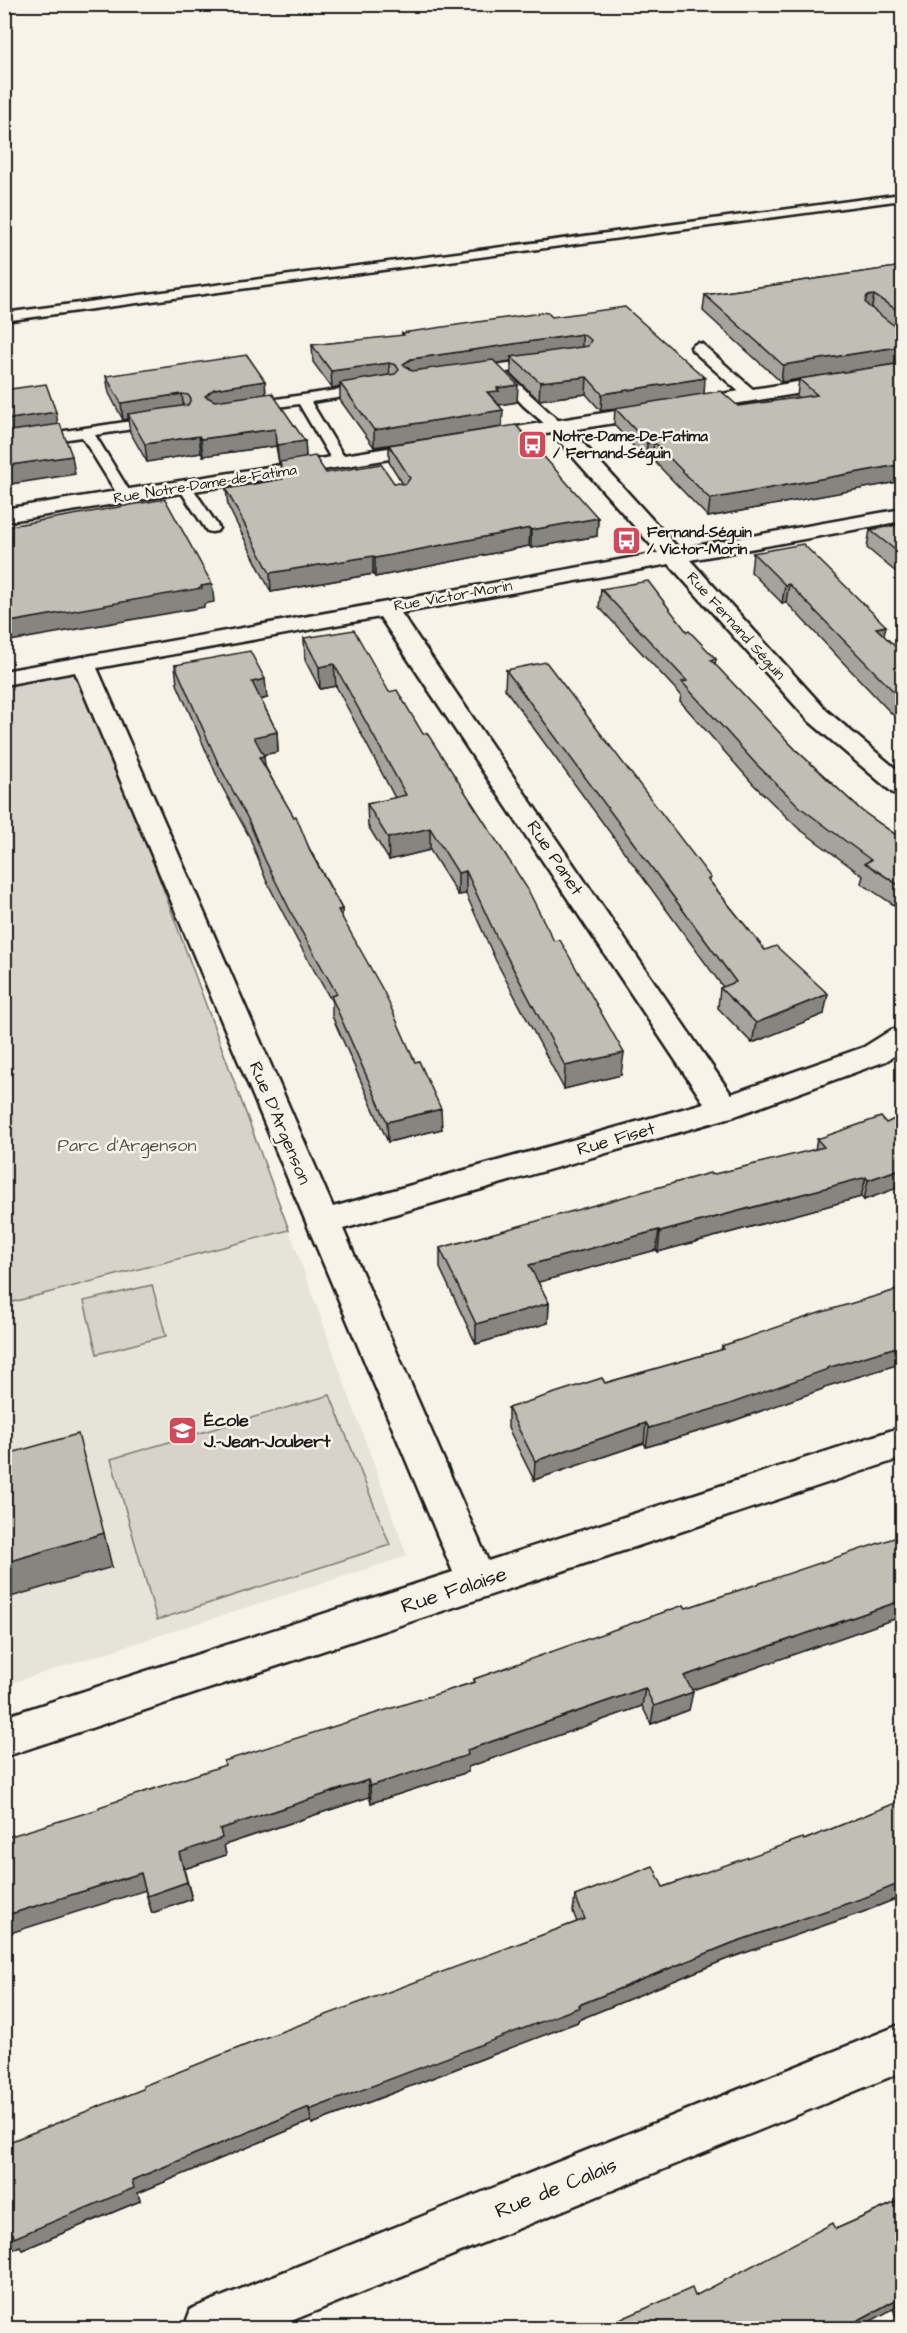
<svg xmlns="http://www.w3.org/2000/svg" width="907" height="2333" viewBox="0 0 907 2333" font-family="'Architects Daughter',sans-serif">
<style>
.built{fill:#e6e3d9}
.green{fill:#d7d3cb;stroke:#7a7874;stroke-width:1.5}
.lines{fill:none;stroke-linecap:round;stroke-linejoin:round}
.service-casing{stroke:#1c1c1c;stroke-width:5}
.minor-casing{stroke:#1c1c1c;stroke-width:5}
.service{fill:#f7f3e8;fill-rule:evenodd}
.minor{fill:#f7f3e8;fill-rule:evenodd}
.wall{fill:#a5a39c;stroke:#1c1c1c;stroke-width:1.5}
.shaded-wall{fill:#86857f;stroke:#1c1c1c;stroke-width:1.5}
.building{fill:#c0beb5;stroke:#1c1c1c;stroke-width:1.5}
.labels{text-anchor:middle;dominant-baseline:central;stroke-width:5;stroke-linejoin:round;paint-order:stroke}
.far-poi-label{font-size:15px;font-weight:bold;fill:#1c1c1c;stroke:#f7f3e8;text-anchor:start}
.far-street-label{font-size:15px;fill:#1c1c1c;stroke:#f7f3e8}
.street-label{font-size:18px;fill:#1c1c1c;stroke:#f7f3e8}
.park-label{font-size:18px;fill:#545351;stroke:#f7f3e8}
.poi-label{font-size:18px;font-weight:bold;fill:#1c1c1c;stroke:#f7f3e8;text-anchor:start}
.near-street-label{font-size:21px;fill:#1c1c1c;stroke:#f7f3e8}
</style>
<rect width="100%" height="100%" fill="#f7f3e8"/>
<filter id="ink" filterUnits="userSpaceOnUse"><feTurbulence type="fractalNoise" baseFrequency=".0167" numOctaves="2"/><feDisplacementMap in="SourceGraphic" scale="12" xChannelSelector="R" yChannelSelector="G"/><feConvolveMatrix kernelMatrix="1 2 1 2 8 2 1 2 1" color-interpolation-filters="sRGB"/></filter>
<g filter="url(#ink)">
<path class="built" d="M289 1230 407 1556 5 1685V1304Z"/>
<g class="green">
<path d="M81 666 289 1230 5 1304V682Z"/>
<path d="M152 1285 166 1336 97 1354 84 1301Z"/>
<path d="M330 1395 390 1545 157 1620 111 1459Z"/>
</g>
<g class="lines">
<defs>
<g id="service">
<path d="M902 194V200L4 321V313Z"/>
<path d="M697 343 702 344 756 392 758 395 756 398H746L692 350 691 347Z"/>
<path d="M542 359 548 363 547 366 506 372 562 424 564 427 562 430H552L524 406 494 374 474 377 467 373 474 369Z"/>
<path d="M371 385 378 389 376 392 311 402 347 462 340 466 333 462 299 404 249 411 242 407 249 403Z"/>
<path d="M159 417 164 418 166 421 164 424 95 435 133 497 126 501 119 497 82 437 4 448V440Z"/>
<path d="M185 483 190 484 219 528 217 531 212 532 207 531 178 487Z"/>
</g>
<g id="minor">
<path d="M902 365V377L571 430 679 549 902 509V521L690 560 827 711 902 774V795L893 793 809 721 669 564 401 613 731 1094 864 1047 891 1030 902 1027V1051L886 1061 735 1116 343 1229 488 1561 902 1427V1458L4 1757V1717L453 1572 75 672 4 685V671L658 553 552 433 480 445 473 443 470 439 473 435 480 433ZM380 617 704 1103 333 1207 97 668Z"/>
<path d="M432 441 439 443 442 447 439 451 4 522V509Z"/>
<path d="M902 2024V2072L274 2328H184L191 2309Z"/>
</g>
</defs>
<use href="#service" class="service-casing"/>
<use href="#minor" class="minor-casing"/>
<use href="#service" class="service"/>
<use href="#minor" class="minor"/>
</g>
<g class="wall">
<path d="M903 266V481L708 517 652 459 646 460 614 425 615 409 601 411 586 394 539 400 511 374V361L497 363 517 402 499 405 502 427 598 518 597 536 531 548 529 546 375 577 373 574 271 592 228 506 226 489 281 479 280 462 279 463 276 446 203 456 201 453 147 462 130 432 128 419 123 420 109 393 106 376 265 381 266 394 305 441 306 458 326 473 403 484 389 462V445L374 447 340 400V387L332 388 313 362 312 345 402 336V333L552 317 704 394 738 406 798 398 797 396 799 379 781 382 703 311 705 295Z"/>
<path d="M903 524V578L867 548 870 530Z"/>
<path d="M753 553 884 636 903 654V724L891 713 786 602 782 603 751 572Z"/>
<path d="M601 589 687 632 716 659 715 665 795 749 862 811 903 840V911L861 883 863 876 798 828 753 784 680 701 681 695 599 607Z"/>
<path d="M304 638 389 692 621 1075 564 1089 496 961 466 894 458 895 430 850 389 860 368 826 367 804 395 798 336 686 320 689 305 660Z"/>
<path d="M175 665 267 698 261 700 277 732 278 752 263 755 265 766 342 909V918L442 1129 388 1142 332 1016V1002L297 940 266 880 250 838 220 783 177 684Z"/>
<path d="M506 670 711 883 765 950 824 1014 752 1043 718 1008 720 988 723 987 505 689Z"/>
<path d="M886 1123 864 1200 861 1197 658 1252 656 1250 538 1282 549 1303 548 1323 476 1344 440 1268V1248L711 1175 815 1150 817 1139Z"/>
<path d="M903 1288V1363L824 1387 823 1389 724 1424 646 1447 644 1443 534 1480 508 1428V1408L605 1383 721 1350 722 1346Z"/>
<path d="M686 1608 903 1616 691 1690 689 1710 651 1724 642 1706 468 1767V1772L371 1803 369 1797 224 1845 226 1855 184 1869 192 1899 152 1913 145 1890 99 1809 474 1682V1679Z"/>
<path d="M903 1800V1896L863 1912 727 1959 578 2020V2022L312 2124 311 2121 138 2193 140 2201 22 2250 20 2246 4 2254V2144L577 1922 573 1912 575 1896 663 1887 804 1840Z"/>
<path d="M903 2199V2318L898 2320 893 2309 695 2296 836 2229Z"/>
</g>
<g class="shaded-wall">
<path d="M874 295 871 311 865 302 867 296Z"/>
<path d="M582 334V351L511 357V361L412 376 403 364 411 359Z"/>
<path d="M903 346 902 363 781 382 783 365Z"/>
<path d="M389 363 390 380 340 383V387L332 388 331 371Z"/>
<path d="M587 377 586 394 539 400 540 382Z"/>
<path d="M705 378 704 395 601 411 602 394Z"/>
<path d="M265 381 266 398 216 406 205 396 214 389Z"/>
<path d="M518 385 517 402 499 405 487 392 497 388Z"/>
<path d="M182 394 184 411 128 414V419L123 420 121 403Z"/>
<path d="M503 410 502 427 374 447V430Z"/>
<path d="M56 412 59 430 4 438V420Z"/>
<path d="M275 429 276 446 203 456 201 439Z"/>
<path d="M199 436 201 453 147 462 145 444Z"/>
<path d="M305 441 306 458 279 463 277 445Z"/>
<path d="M654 442 652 459 646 460 647 443Z"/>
<path d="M72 456 75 474 4 485V466Z"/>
<path d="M903 464V481L708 517 710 499Z"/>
<path d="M598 518 597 536 531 548V530Z"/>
<path d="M530 528 529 546 375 577V558Z"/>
<path d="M373 556V574L271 592 270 573Z"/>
<path d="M212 584 214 602 204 604V607L4 642V623Z"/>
<path d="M789 584 786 602 782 603 785 585Z"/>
<path d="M886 626 882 645 876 628Z"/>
<path d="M334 664 336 686 320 689 319 667Z"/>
<path d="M265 679 267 698 254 701 252 682Z"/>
<path d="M277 732 278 752 256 756 254 737Z"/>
<path d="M264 756 266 776 259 757Z"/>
<path d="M430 828V850L389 860 388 838Z"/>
<path d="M466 871V894L458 895V873Z"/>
<path d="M342 909 343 929 338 910Z"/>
<path d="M828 994 824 1014 752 1043 756 1023Z"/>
<path d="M624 1053 621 1075 564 1089 565 1066Z"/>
<path d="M441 1109 442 1129 388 1142 387 1122Z"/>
<path d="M903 1168V1186L864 1200 868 1180Z"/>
<path d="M866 1177 861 1197 658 1252 660 1232Z"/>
<path d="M659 1230 656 1250 528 1285 529 1265Z"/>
<path d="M549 1303 548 1323 476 1344V1324Z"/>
<path d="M903 1345V1363L824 1387 823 1389 724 1424 646 1447 649 1428 827 1368Z"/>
<path d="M646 1423 644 1443 534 1480 535 1461Z"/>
<path d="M104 1533 112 1567 4 1599V1563Z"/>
<path d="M903 1600V1616L681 1694 684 1676Z"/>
<path d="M645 1688 642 1706 468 1767V1772L371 1803 370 1786 467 1750Z"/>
<path d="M693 1692 689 1710 651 1724 654 1706Z"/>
<path d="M368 1780 369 1797 224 1845 226 1855 184 1869 179 1853 220 1829Z"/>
<path d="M141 1873 146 1890 4 1935V1916Z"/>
<path d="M187 1882 192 1899 152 1913 147 1896Z"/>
<path d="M903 1882V1896L863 1912 727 1959 578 2020V2022L312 2124 309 2110 579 2005 732 1943Z"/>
<path d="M309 2107 311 2121 138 2193 140 2201 22 2250 20 2246 4 2254V2238L132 2180Z"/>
<path d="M901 2297 893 2309 858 2328H844Z"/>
</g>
<g class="building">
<path d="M903 266V314L874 295 867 296 865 302 867 305 899 329 903 330V346L783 365 705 295Z"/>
<path d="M625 307 705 378 602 394 587 377 540 382 511 357 588 346 591 340 582 334 411 359 403 364 412 371 493 360 518 385 497 388 499 391 487 392 503 410 374 430 340 383 395 374 399 370 396 365 389 363 331 371 312 345 404 335 402 333 547 312 552 317Z"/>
<path d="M247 355 265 381 214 389 205 396 215 401 272 393 305 441 277 445 275 429 201 439 199 436 145 444 128 414 188 405 191 399 188 395 182 394 121 403 106 376Z"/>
<path d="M903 363V464L710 499 654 442 647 443 615 408 721 391 738 406 817 395 799 379Z"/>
<path d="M46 384 56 412 4 420V390Z"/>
<path d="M60 424 72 456 4 466V432Z"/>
<path d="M516 425 598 518 531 530 530 528 375 558 373 556 270 573 226 489 283 479 280 462 315 456 326 473 381 464 394 483 406 484 410 478 389 445Z"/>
<path d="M165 499 212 584 201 586 202 588 4 623V527Z"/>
<path d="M903 524V556L870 530Z"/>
<path d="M803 544 886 626 876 628 903 654V701L789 584 785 585 753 553Z"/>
<path d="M648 581 687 632 689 631 716 659 711 660 795 749 862 811 903 840V888L865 863 871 860 801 808 756 764 682 682 687 681 601 589Z"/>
<path d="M354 630 389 692 397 690 423 734 427 733 527 888 554 941 560 940 624 1053 565 1066 497 938 466 871 458 873 430 828 388 838 367 804 406 795 334 664 319 667 304 638Z"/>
<path d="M250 651 265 679 252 682 277 732 254 737 264 756 259 757 294 817 296 816 311 853 342 909 338 910 384 992 415 1062 419 1061 441 1109 387 1122 331 996 337 994 295 920 265 860 248 819 218 763 175 665Z"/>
<path d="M546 662 711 878 708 879 765 950 776 946 828 994 756 1023 720 988 736 982 506 670Z"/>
<path d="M903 1115V1168L868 1180 866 1177 660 1232 659 1230 529 1265 549 1303 476 1324 440 1248 710 1173 711 1175 824 1147 817 1139 881 1117 886 1123Z"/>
<path d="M903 1288V1345L827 1368 828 1369 727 1405 649 1428 646 1423 535 1461 508 1408 602 1378 605 1383 724 1349 722 1346 819 1313Z"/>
<path d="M78 1434 104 1533 4 1563V1455Z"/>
<path d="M903 1535V1600L684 1676 693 1692 654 1706 645 1688 467 1750 468 1755 370 1786 368 1780 220 1829 222 1838 179 1853 187 1882 147 1896 141 1873 4 1916V1838L99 1809V1807L225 1765 224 1761 475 1682 474 1679 684 1605 686 1608Z"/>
<path d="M903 1800V1882L869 1896 732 1943 579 2005 580 2007 309 2110V2107L132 2180 134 2188 14 2238 13 2233 4 2238V2144L143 2089V2086L256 2041 585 1919 575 1896 653 1866 663 1887 803 1838 804 1840Z"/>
<path d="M903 2199V2300L901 2297 844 2328H601L692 2288 695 2296 833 2223 836 2229Z"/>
</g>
</g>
<defs>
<symbol id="bus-square" viewBox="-11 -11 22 22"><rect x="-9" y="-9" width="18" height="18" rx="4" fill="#d1495b" stroke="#f7f3e8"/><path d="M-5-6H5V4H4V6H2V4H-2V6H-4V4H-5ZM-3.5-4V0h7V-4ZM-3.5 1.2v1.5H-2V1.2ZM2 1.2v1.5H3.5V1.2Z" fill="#fff"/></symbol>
<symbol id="school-square" viewBox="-11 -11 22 22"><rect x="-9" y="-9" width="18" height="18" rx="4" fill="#d1495b" stroke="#f7f3e8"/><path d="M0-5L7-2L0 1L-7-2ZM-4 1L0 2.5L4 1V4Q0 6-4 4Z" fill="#fff"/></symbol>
</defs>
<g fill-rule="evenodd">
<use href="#bus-square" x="516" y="428" width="33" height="33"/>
<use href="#bus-square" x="610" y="524" width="33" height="33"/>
<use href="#school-square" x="166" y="1414" width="33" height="33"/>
</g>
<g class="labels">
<g class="far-poi-label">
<text x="553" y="436">Notre-Dame-De-Fatima<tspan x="553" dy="17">/ Fernand-Séguin</tspan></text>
<text x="647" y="532">Fernand-Séguin<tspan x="647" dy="17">/ Victor-Morin</tspan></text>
</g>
<g class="far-street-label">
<text transform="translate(205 484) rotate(-9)">Rue Notre-Dame-de-Fatima</text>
<text transform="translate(453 596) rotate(-10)">Rue Victor-Morin</text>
<text transform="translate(736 626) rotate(48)">Rue Fernand Séguin</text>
</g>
<g class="street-label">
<text transform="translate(555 858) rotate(56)">Rue Panet</text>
<text transform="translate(280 1123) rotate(67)">Rue D'Argenson</text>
<text transform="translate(616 1139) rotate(-16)">Rue Fiset</text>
</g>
<g class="park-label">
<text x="127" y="1145">Parc d'Argenson</text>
</g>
<g class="poi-label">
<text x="204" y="1420">École<tspan x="204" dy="21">J.-Jean-Joubert</tspan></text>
</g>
<g class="near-street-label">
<text transform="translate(454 1590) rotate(-18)">Rue Falaise</text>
<text transform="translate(556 2188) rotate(-22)">Rue de Calais</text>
</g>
</g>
<rect width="907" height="2333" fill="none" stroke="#f7f3e8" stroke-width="24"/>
<rect x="12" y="12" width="883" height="2309" fill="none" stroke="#1c1c1c" stroke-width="2" filter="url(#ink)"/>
</svg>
